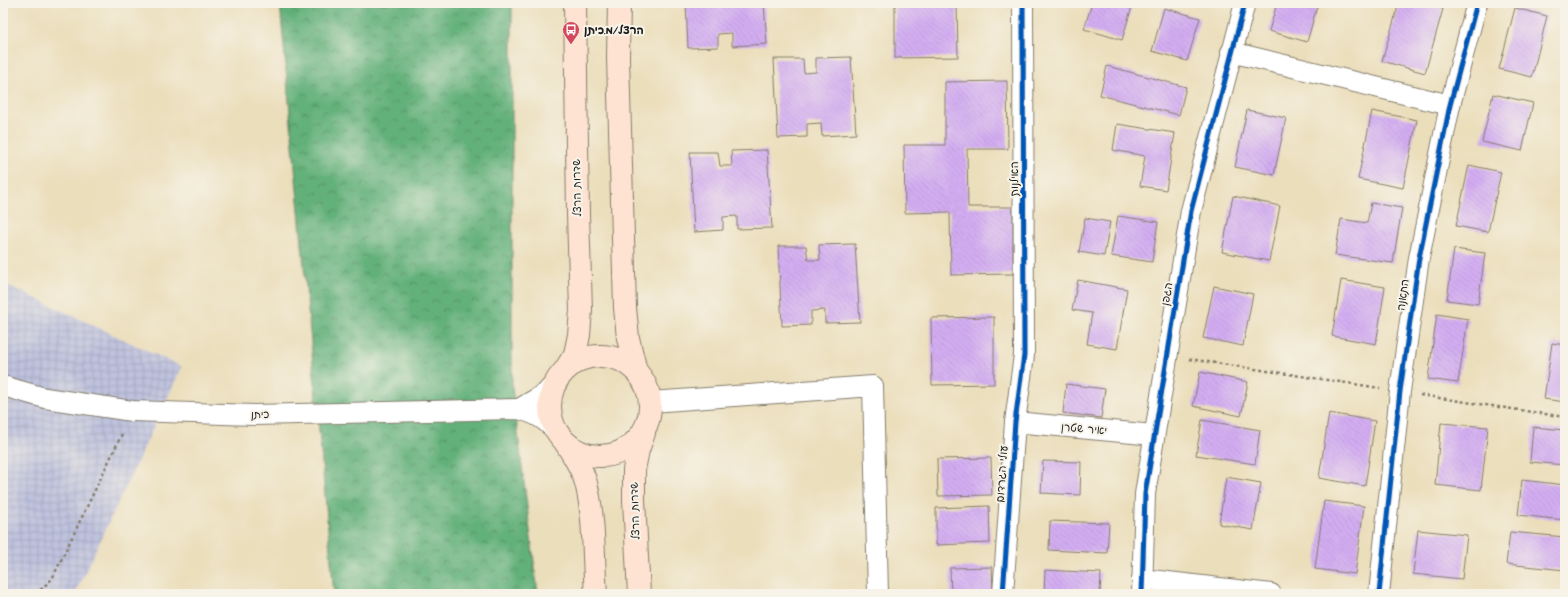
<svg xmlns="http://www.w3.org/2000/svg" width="1568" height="597" viewBox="0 0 1568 597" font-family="'Architects Daughter','Playpen Sans Hebrew',sans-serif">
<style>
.industrial{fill:url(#industrial-grid)}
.forest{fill:url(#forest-crowns);stroke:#40664b}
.building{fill:url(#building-back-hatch)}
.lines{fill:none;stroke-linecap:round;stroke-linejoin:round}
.minor-casing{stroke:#847d6c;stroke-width:22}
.secondary-casing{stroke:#847d6c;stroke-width:24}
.path{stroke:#847d6c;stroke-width:2.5;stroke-dasharray:3 3;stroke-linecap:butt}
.minor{stroke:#fff;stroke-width:20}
.secondary{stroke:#fee3d2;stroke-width:22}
.cycleway-casing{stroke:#f7f3e8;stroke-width:8}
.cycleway{stroke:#0057b8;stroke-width:5}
.labels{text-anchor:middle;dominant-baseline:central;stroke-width:4;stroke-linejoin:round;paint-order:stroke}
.poi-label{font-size:11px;font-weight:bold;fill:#1c1c1c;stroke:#f7f3e8;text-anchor:start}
.street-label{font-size:11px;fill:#1c1c1c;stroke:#f7f3e8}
</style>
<defs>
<pattern id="industrial-grid" width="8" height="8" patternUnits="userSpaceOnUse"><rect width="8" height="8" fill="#bfc2dd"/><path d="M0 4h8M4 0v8" fill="none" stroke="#a4a6bd"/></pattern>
<pattern id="forest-crowns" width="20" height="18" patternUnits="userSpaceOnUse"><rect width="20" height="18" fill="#63b17a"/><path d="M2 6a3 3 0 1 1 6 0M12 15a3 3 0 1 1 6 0" fill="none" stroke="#518f63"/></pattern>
<pattern id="building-back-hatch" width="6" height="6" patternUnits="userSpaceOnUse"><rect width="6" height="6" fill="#d3adf2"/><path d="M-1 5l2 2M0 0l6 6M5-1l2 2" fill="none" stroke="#b594cf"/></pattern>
</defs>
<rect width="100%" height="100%" fill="#f7f3e8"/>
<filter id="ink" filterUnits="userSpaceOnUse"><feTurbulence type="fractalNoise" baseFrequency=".025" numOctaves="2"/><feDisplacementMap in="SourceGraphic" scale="8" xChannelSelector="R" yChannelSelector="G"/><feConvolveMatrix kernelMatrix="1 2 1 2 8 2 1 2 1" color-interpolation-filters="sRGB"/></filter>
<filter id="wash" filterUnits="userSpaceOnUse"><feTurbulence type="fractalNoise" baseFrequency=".012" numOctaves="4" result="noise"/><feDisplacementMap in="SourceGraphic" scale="16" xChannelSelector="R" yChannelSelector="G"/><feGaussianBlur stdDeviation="0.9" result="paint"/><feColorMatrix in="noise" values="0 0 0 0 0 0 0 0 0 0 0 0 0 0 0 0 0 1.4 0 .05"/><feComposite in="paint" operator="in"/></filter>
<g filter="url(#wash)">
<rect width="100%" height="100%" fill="#ebdebb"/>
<path class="industrial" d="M3 283 182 367 75 594H3Z"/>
<path class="forest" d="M280 3H512V387L538 594H334Z"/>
<g id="blocks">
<g class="building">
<path d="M686 3H764L767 44 732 46V33L718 34V47L688 48Z"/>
<path d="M895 3H957L958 57 895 58Z"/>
<path d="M1092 3H1133L1122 40 1084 29Z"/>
<path d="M1277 3H1318L1307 42 1269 31Z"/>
<path d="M1399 3H1421L1443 9 1425 73 1382 61Z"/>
<path d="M1164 8 1200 18 1187 61 1152 51Z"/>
<path d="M1515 8 1547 16 1532 77 1499 69Z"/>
<path d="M851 57 856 134 822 136 821 123 807 124V137L778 138 774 59H803L804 73 816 72V58Z"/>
<path d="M1107 66 1186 87 1179 115 1100 95Z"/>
<path d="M1007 81 1008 149H967L968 207H1013V274L951 275 950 212 905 213 904 145H945V82Z"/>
<path d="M1493 94 1533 103 1522 151 1482 142Z"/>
<path d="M1247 110 1286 118 1274 175 1235 167Z"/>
<path d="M1372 111 1417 120 1403 188 1358 179Z"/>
<path d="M1117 124 1175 133 1166 190 1140 186 1145 156 1113 150Z"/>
<path d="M767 150 772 228 737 229V216L723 217V230L694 232 690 152H718L720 166H732L731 151Z"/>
<path d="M1469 165 1501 172 1488 232 1456 226Z"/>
<path d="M1233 196 1280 206 1269 261 1222 252Z"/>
<path d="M1371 203 1402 208 1393 263 1335 255 1341 219 1367 223Z"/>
<path d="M1564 211H1565V222L1562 221Z"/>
<path d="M1118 216 1158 222 1152 262 1111 256Z"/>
<path d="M1085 218 1110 222 1104 256 1079 252Z"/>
<path d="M855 244 860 322 825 323V310L811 311V325L782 326 778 246H806L808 260H820L819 245Z"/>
<path d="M1454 249 1485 253 1478 304 1447 300Z"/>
<path d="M1078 280 1127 289 1117 349 1087 344 1092 313 1072 310Z"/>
<path d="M1341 280 1385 287 1376 344 1332 336Z"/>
<path d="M1214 286 1253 294 1243 346 1203 338Z"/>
<path d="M1437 314 1468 319 1458 383 1428 379Z"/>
<path d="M994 317V384L932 385 931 318Z"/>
<path d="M1552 343 1565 345V402L1544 399Z"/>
<path d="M1200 372 1248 382 1241 416 1193 406Z"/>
<path d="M1066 384 1105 389 1101 418 1063 413Z"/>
<path d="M1329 413 1375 421 1365 486 1319 478Z"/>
<path d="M1202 420 1260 430 1255 464 1196 455Z"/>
<path d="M1441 423 1488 427 1481 490 1435 485Z"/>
<path d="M1533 427 1565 430V465L1530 462Z"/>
<path d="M991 458 992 495 938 496 937 459Z"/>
<path d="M1043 461 1081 462 1080 495 1041 493Z"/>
<path d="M1226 477 1261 483 1253 530 1219 524Z"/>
<path d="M1522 480 1565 485V520L1518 515Z"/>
<path d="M1324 501 1364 506 1355 574 1315 569Z"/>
<path d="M989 506 990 543 936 545V508Z"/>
<path d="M1050 521 1109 523 1107 553 1049 550Z"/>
<path d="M1418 530 1467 535 1462 579 1413 574Z"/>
<path d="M1510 532 1565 537V570L1506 564Z"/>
<path d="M992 567 993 594H951L950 568Z"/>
<path d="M1045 570 1101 573 1100 594H1044Z"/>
</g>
</g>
</g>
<g filter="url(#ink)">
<use href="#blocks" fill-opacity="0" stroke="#847d6c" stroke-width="1"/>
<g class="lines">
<defs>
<g id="minor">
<path d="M1231 52 1450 105"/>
<path d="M3 386 45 398 132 411 254 415 519 409C537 414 545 419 558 433"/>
<path d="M651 402 873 386 878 594"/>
<path d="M519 409 546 393 560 377"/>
<path d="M1015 422 1154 435"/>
<path d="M1142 579 1271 594"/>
<path d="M1003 594 1015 422 1024 355 1023 3"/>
<path d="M1142 594 1145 494 1191 211 1245 3"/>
<path d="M1379 594 1400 391 1419 258 1450 105 1477 3"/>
</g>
<g id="secondary">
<path d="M619 3 618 58 625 308 628 338 636 371"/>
<circle cx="600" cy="406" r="50"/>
<path d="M565 370 575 354 579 335 581 310 578 214 575 3"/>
<path d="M565 442C573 455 582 468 586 483 595 518 593 558 596 594"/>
<path d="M639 594 634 500V470L638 450 644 433"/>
</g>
</defs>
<use href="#minor" class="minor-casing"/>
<use href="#secondary" class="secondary-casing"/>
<g class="path">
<path d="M1189 359 1380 388"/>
<path d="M1420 395 1565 417"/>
<path d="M36 594 52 579 123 432"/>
</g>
<use href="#minor" class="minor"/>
<use href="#secondary" class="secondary"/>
<defs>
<g id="cycleway">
<path d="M1003 594 1015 422 1024 355 1023 3"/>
<path d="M1142 594 1145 494 1191 211 1245 3"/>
<path d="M1379 594 1400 391 1419 258 1450 105 1477 3"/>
</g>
</defs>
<use href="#cycleway" class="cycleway-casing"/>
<use href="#cycleway" class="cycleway"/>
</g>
</g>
<defs>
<symbol id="bus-pin" viewBox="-11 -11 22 30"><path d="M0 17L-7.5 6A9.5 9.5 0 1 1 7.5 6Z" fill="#d1495b" stroke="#f7f3e8"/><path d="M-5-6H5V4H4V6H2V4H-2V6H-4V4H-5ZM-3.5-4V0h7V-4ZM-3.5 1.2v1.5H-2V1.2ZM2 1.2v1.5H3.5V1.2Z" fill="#fff"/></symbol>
</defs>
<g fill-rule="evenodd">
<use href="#bus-pin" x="561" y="20" width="20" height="27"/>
</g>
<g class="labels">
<g class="poi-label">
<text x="584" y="30">הרצל/מ.כיתן</text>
</g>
<g class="street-label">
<text transform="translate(1014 179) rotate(-90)">האילנות</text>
<text transform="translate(577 188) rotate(-91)">שדרות הרצל</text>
<text transform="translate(1167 294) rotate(-80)">הגפן</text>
<text transform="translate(1403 295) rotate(-82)">התאנה</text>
<text x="260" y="414">כיתן</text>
<text transform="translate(1084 429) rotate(5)">יאיר שטרן</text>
<text transform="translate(1002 474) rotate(-86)">עולי הגרדום</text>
<text transform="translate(635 511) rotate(-92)">שדרות הרצל</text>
</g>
</g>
<rect width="1568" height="597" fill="none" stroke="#f7f3e8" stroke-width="16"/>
</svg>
